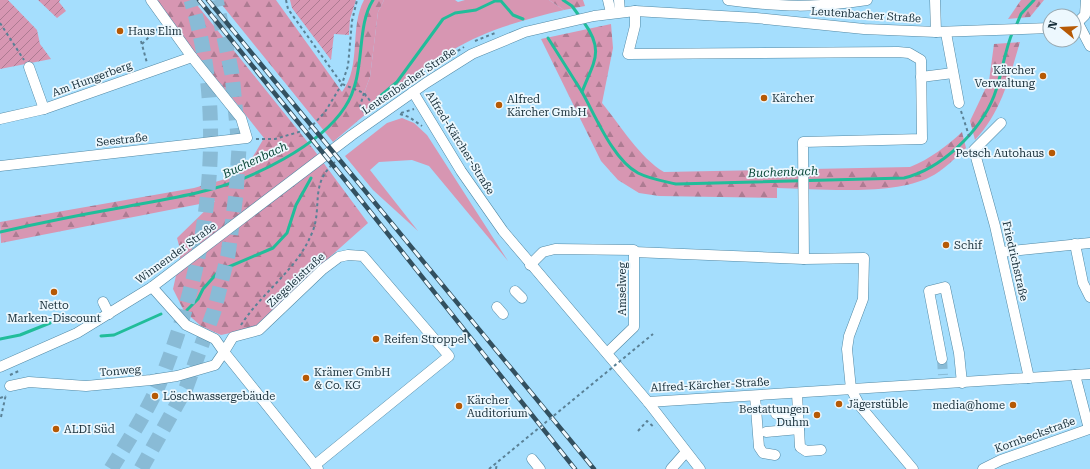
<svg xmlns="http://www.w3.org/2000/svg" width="1090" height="469" viewBox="0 0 1090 469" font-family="'Roboto Serif',serif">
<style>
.grass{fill:#d796b2}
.forest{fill:url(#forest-firs)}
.garden{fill:url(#garden-furrows)}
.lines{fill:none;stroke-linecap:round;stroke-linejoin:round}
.stream{stroke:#21bd9a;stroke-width:3}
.minor-tunnel{stroke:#89bbd6;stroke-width:10;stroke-dasharray:10 5;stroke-linecap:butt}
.highway-tunnel{stroke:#89bbd6;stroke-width:15;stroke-dasharray:15 8;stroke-linecap:butt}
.minor-casing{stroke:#5289a5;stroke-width:11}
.path{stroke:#5a8196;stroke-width:2;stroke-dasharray:3 3;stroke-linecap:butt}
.minor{stroke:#fff;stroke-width:10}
.rail-casing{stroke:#33505f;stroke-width:4.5}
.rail{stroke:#edf8fe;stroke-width:3;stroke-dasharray:9;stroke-linecap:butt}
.path-bridge{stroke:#5a8196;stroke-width:2;stroke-dasharray:3 3;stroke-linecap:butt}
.poi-dot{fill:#b65904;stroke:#edf8fe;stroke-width:1.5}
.labels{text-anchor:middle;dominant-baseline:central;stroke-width:3.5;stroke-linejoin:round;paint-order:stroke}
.street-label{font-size:11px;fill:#182f3a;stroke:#edf8fe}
.poi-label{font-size:11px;fill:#182f3a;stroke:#edf8fe;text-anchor:start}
.water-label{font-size:12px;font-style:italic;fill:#0d4a3b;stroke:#edf8fe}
</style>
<defs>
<pattern id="forest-firs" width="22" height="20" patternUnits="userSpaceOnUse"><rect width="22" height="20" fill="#d796b2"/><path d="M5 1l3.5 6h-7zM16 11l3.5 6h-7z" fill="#ad7b92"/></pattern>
<pattern id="garden-furrows" width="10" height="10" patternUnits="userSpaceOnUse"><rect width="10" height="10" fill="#d796b2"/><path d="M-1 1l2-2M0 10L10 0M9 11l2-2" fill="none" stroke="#ad7b92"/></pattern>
</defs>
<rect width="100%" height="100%" fill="#a5defd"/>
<g class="grass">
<path d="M384 0H455L458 2 465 0H549L564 10C526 19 485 30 451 51 424 67 399 87 374 107L364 93 370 77 378 12Z"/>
<path d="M402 118 414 123 427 135 508 261 429 166 412 160 379 162 370 170 418 231 373 190 345 156 387 123Z"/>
</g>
<g class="forest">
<path d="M150 0H193L314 150 368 223 304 280 258 327 221 335 201 326 184 311 173 289 181 253 177 238 215 201 1 243 0 222 194 188 222 180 248 165 264 138 221 84 182 51Z"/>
<path d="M218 0H276L342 92C362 66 349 28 364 0H384L378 12 370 77 364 93 374 107 333 142Z"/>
<path d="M549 0H583L585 6 564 10Z"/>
<path d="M1021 0H1044L1030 17 1008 19Z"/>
<path d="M611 24 613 48 602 103C620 125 640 158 664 172L910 167C930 159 947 146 962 132L966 148C955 158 943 171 930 177 893 196 819 189 777 188V198L659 196 639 193 618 180 601 161 541 39Z"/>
<path d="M1020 42C1010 76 1001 113 975 140L970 121 989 81 994 44Z"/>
</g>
<g class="garden">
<path d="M0 0H8L37 30 40 44 51 59 0 69Z"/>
<path d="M38 0H60L59 2 66 11 57 18Z"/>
<path d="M290 0H356L350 19 349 35 334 34 331 60 292 8Z"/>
</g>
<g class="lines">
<g class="stream">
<path d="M563 0 572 6 580 17"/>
<path d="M583 21C605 51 594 61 582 92 595 115 613 160 638 173 650 179 663 181 676 184L904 178C941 169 980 132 994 96 1002 75 1004 52 1013 31"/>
<path d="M1016 26 1021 14 1034 0"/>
<path d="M548 38 582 92"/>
<path d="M378 98 397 82 443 19 455 13 476 10 495 1H501L513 15 523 19"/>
<path d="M0 232C40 223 79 215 119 208 148 202 179 198 208 190 252 179 320 146 345 107 367 74 355 28 373 0"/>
<path d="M187 310 198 299 203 289 219 271 273 248 287 233 296 205 311 178"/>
<path d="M101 336 114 335 161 314"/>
<path d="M0 339 20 335 50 323"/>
</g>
<path class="minor-tunnel" d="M942 359 943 375"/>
<g class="highway-tunnel">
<path d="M111 469C128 441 147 412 160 382 208 264 229 123 191 0"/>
<path d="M141 469 186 388 214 311 228 255 236 194 239 148 232 74 216 0"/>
</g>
<defs>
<g id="minor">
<path d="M151 0 192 57"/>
<path d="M608 0 611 13"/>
<path d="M619 0 620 12"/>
<path d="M728 0C780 7 816 8 867 0"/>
<path d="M935 0 936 32"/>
<path d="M635 11V26L628 54 898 52 909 53 921 60 922 139 803 142 804 259"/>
<path d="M1078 23 1090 46"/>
<path d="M1074 26 1085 15 1086 0"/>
<path d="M946 33 959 103"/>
<path d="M29 67 44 109"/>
<path d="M921 77 953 73"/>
<path d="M413 92 461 171 503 231 648 402 700 469"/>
<path d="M0 119 44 109 192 57 241 118 247 138 0 166"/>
<path d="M1001 123 974 150 995 226 1029 378"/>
<path d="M1075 244 1083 283 1090 297"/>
<path d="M634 252 804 259 864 258 863 299 849 336 847 349 851 389 860 406 913 469"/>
<path d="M1001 252 1090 243"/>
<path d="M530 265 543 252 555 249 634 250V327L607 353"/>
<path d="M152 287 186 325 215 339 224 352 233 337 259 330 323 269 339 257 348 255 363 256 449 356 315 465"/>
<path d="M515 291 522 298"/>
<path d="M103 302 109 314"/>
<path d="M497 307 503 314"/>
<path d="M942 359 929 291 945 287 959 353 962 383"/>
<path d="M0 367 77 333 152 287 352 135 426 83 472 54 525 32 594 16 635 11 756 18 864 29 936 32 1050 28"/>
<path d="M10 386 29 382 86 386 151 380 177 376 215 365 224 352 318 469"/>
<path d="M755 396 759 447 763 453 775 455"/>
<path d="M648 402 1090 374"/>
<path d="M798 413 800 447 806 451 821 450"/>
<path d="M776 414 798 413 797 393"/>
<path d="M766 432 799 429"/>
<path d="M532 459 540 469"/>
<path d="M671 469 686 452"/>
<path d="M983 469 1001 460 1089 429 1075 375"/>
</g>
</defs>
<use href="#minor" class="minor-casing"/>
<g class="path">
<path d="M286 0 288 9 342 84 364 93 375 107"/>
<path d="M0 23 24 60"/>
<path d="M141 41 147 63"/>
<path d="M475 41 495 33"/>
<path d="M142 44 159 27"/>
<path d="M422 73 464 47"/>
<path d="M364 93 360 106 365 114"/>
<path d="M961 111 970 139"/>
<path d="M401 113 414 109"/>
<path d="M400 114 409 117 422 126"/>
<path d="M256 139H275L309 129 325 112 342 84 348 66 352 21 357 0"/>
<path d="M241 325C262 292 297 270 312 233 323 207 309 184 335 162"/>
<path d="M10 375 21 370"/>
<path d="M0 398 6 396"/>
<path d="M1 417 6 394"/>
<path d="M638 431 647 421 655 428"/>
<path d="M496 469 497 463"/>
</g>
<use href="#minor" class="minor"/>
<defs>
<g id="rail">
<path d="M199 0 345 180 575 469"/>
<path d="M208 0 594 469"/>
</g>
</defs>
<use href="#rail" class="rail-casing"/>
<use href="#rail" class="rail"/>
<path class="path-bridge" d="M489 469 653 334"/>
</g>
<g class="poi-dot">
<circle cx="120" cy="31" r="4"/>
<circle cx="1043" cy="76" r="4"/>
<circle cx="764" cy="98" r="4"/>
<circle cx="499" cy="105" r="4"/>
<circle cx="1052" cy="153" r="4"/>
<circle cx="946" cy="245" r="4"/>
<circle cx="54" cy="292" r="4"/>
<circle cx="376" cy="339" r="4"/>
<circle cx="306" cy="378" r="4"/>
<circle cx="155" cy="396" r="4"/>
<circle cx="839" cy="404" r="4"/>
<circle cx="1013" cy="405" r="4"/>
<circle cx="459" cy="406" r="4"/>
<circle cx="817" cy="415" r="4"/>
<circle cx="56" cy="429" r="4"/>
</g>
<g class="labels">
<g class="street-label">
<text transform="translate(866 15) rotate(4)">Leutenbacher Straße</text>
<text transform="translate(92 79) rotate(-20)">Am Hungerberg</text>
<text transform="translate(409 81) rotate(-34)">Leutenbacher Straße</text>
<text transform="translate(122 140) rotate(-6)">Seestraße</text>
<text transform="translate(460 143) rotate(58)">Alfred-Kärcher-Straße</text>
<text transform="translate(176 253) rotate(-36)">Winnender Straße</text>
<text transform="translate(1015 261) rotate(77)">Friedrichstraße</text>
<text transform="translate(296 280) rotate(-43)">Ziegeleistraße</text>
<text transform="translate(622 289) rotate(-90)">Amselweg</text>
<text transform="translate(120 371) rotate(-5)">Tonweg</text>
<text transform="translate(710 385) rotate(-3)">Alfred-Kärcher-Straße</text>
<text transform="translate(1035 435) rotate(-20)">Kornbeckstraße</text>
</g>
<g class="poi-label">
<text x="128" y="31">Haus Elim</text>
<text x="1035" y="70" text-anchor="end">Kärcher<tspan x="1035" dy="13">Verwaltung</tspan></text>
<text x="772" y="98">Kärcher</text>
<text x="507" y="99">Alfred<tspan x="507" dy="13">Kärcher GmbH</tspan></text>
<text x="1044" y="153" text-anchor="end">Petsch Autohaus</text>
<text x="954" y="245">Schif</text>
<text x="54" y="305" text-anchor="middle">Netto<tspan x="54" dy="13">Marken-Discount</tspan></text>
<text x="384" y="339">Reifen Stroppel</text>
<text x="314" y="372">Krämer GmbH<tspan x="314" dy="13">&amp; Co. KG</tspan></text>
<text x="163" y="396">Löschwassergebäude</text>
<text x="467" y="400">Kärcher<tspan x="467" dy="13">Auditorium</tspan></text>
<text x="847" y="404">Jägerstüble</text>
<text x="1005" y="405" text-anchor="end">media@home</text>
<text x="809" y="409" text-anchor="end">Bestattungen<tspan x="809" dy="13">Duhm</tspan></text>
<text x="64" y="429">ALDI Süd</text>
</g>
<g class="water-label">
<text transform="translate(255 160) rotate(-25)">Buchenbach</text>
<text transform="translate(783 172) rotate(-2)">Buchenbach</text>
</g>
</g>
<g transform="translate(1062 28) rotate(288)"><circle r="19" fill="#edf8fe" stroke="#98a8b0"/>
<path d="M0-3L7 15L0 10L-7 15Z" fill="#b65904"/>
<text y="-6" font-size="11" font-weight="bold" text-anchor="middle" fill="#182f3a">N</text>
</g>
</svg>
